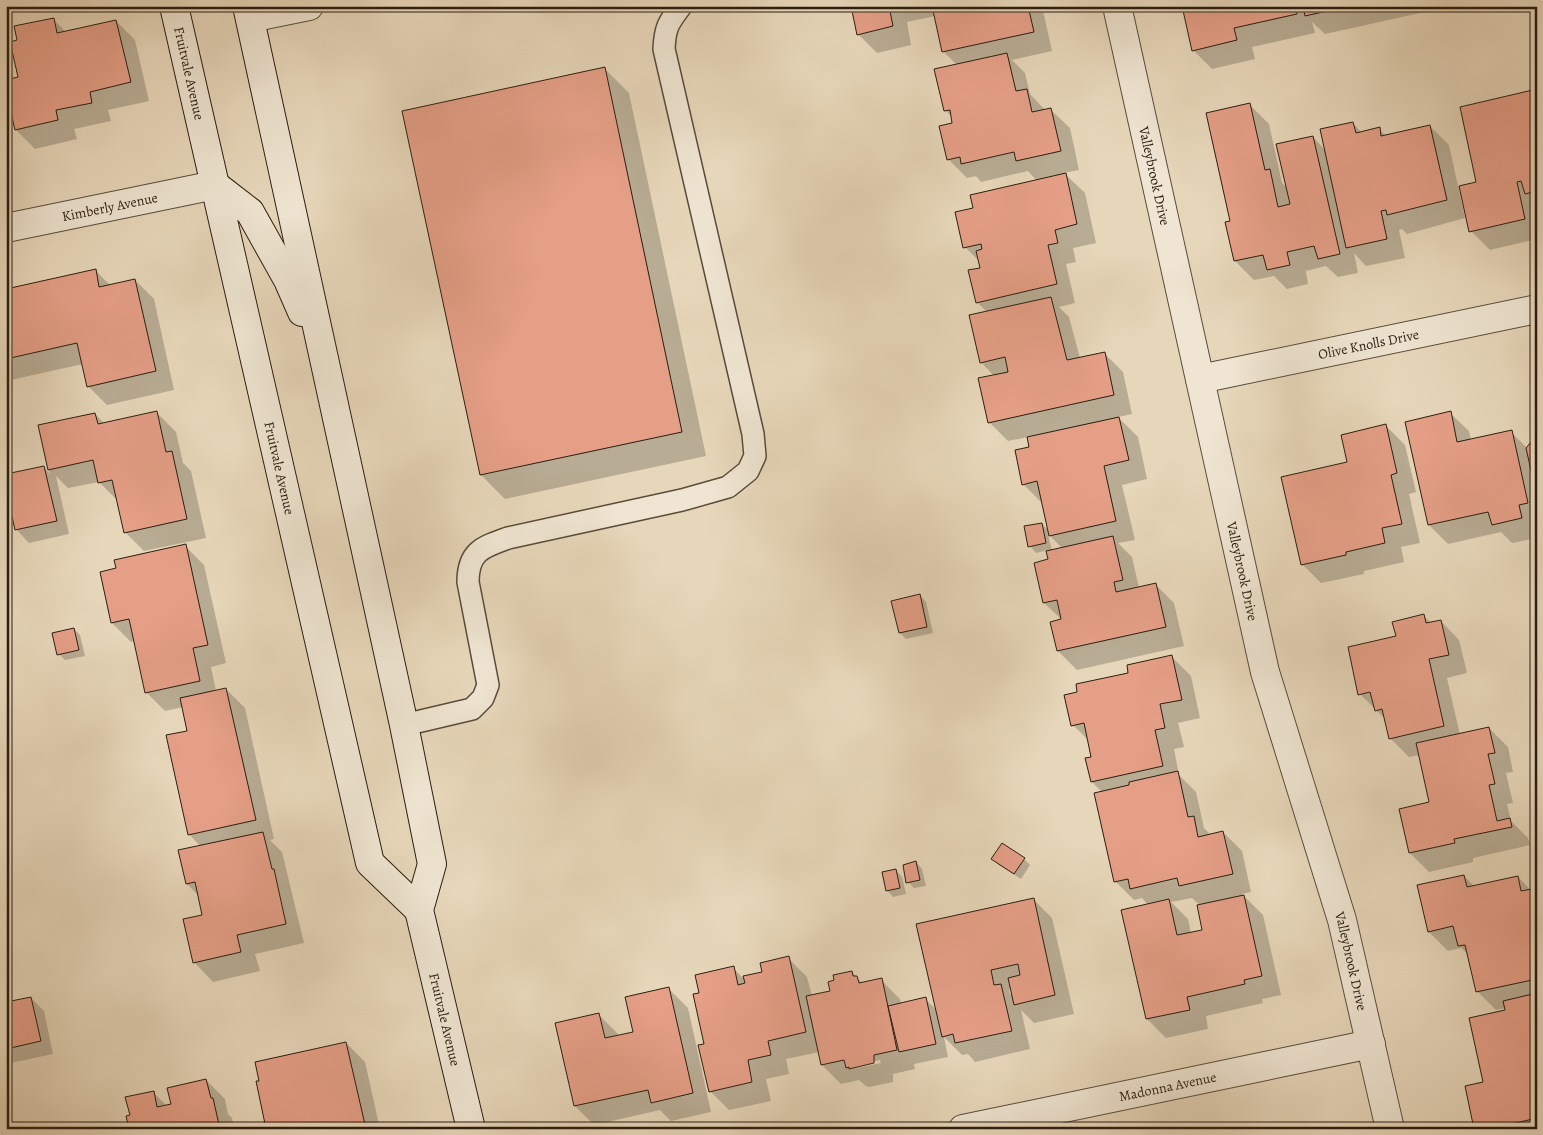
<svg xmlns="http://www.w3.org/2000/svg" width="1543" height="1135" viewBox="0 0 1543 1135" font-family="Alegreya,serif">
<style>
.shadow{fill:#0003;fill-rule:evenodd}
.building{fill:#e59f87;stroke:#2a1d10}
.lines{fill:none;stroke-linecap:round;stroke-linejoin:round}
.service-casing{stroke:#594c3a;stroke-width:24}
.minor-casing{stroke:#594c3a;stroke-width:30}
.secondary-casing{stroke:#2a1d10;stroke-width:30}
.service{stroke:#efe5d2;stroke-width:21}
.minor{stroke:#efe5d2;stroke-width:28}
.secondary{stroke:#efe5d2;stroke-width:28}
.labels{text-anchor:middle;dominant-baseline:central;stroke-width:4;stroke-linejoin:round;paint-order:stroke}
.street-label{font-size:14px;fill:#2a1d10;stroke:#efe5d2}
</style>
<rect width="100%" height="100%" fill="#e7d7ba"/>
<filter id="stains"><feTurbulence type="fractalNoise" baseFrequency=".004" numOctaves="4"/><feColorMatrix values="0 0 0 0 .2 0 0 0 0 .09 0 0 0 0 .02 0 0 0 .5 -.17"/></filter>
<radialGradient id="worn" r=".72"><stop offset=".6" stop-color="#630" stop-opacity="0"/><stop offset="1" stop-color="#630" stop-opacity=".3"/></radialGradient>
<g class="shadow">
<path d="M852 6H1042L1052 51 1012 60 1025 73 1030 94 1046 111 1051 110 1070 128 1079 170 1064 173 1085 193 1096 243 1073 248 1076 262 1066 264 1075 303 1059 307 1069 317 1080 358 1104 353 1123 372 1132 414 1118 417 1138 437 1147 479 1122 485 1135 540 1118 543 1132 557 1139 588 1155 584 1174 603 1184 646 1077 670 1058 651 1051 623 1062 620 1044 603 1035 564 1050 560 1048 550 1036 553 1030 546 1042 524 1050 532 1042 503 1023 484 1031 448 1028 437 1008 441 989 422 994 376 981 362 987 312 977 302 981 269 980 262 965 247 975 209 1037 181 1028 171 981 182 976 176 967 178 948 159 954 124 953 118 945 110 957 65 944 52 935 16 907 22 911 45 877 53 858 34ZM1048 534 1063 549 1052 551Z"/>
<path d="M1183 6H1442L1443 8 1325 34 1312 22 1315 33 1252 47 1255 59 1212 69 1193 50Z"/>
<path d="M53 19 66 32 116 21 135 40 149 101 108 110 111 121 74 129 77 139 35 149 16 130 19 78 18 41Z"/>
<path d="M605 69 629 93 706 456 505 499 481 475Z"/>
<path d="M1537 90V204L1535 202 1537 239 1490 250 1471 231 1477 183Z"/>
<path d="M6 103 12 130 6 131Z"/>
<path d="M1250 105 1269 124 1282 183 1288 189 1313 137 1325 150 1353 123 1362 133 1379 129 1386 136 1430 126 1449 145 1465 218 1407 234 1402 229 1399 230 1405 258 1366 266 1354 253 1358 273 1338 277 1326 266 1306 271 1308 284 1287 289 1274 276 1254 280 1235 261 1227 223 1231 222Z"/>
<path d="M95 270 111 286 135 280 154 299 174 390 107 405 88 386 83 364 6 381V291Z"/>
<path d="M157 413 176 432 183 463 191 471 206 538 144 551 125 532 118 501 99 482 68 488 56 476 69 534 29 543 17 530 44 467 50 474 40 426 95 414 105 424Z"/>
<path d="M1450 413 1469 431 1471 440 1511 432 1527 448 1537 437V538L1512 543 1501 532 1448 544 1429 525Z"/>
<path d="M1386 426 1405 445 1416 492 1409 494 1420 543 1401 547 1404 562 1364 571V574L1321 583 1302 564 1349 463Z"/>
<path d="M185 546 204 565 226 663 211 667 216 691 226 689 245 708 274 839 270 840 282 852 304 943 255 954 260 971 213 982 195 963 204 916 200 897 187 884 180 851 201 847 189 834V732L183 707 165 711 146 692 135 641 131 642 112 623 101 573Z"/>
<path d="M920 595 926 602 933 633 906 639 900 633 893 602Z"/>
<path d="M1424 616 1431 623 1441 621 1459 640 1467 673 1447 678 1460 735 1489 728 1508 747 1513 772 1506 773 1513 803 1507 804 1511 821 1528 838 1530 845 1473 858V862L1429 872 1410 853 1401 810 1431 803 1420 755 1409 757 1390 738 1386 720 1360 694 1397 637Z"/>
<path d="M74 629 80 635 85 656 65 660 59 654Z"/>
<path d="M1172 657 1191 676 1200 718 1178 723 1184 747 1174 749 1179 775 1196 792 1204 828 1211 835 1223 832 1242 851 1251 892 1242 894 1263 915 1281 995 1262 999 1263 1003 1206 1016 1208 1029 1166 1038 1147 1019 1148 905 1142 898 1134 900 1115 881 1102 792 1092 782 1093 758 1089 741 1073 725 1079 693ZM1192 898 1201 906 1204 931 1191 934 1188 919 1171 902Z"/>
<path d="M993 859H1024L1030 865 1021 879 999 865Z"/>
<path d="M916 862 922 869 926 886 914 888 908 882Z"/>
<path d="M896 870 902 877 906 894 893 897 887 890Z"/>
<path d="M1464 876 1475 887 1518 877 1531 890 1537 889V1129H1475L1485 1083 1506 1008 1496 1010 1477 991 1469 955 1461 948 1448 951 1429 932Z"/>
<path d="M1033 899 1052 918 1074 1014 1034 1023 1021 1010 1030 1049 975 1062 968 1054 962 1055 944 1037 948 1057 914 1064 915 1069 893 1074V1082L869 1087 866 1086 859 1080 841 1084 822 1065 819 1052 786 1059 789 1074 766 1079 771 1101 729 1110 710 1091 700 994 733 968 743 978 764 973 788 958 807 977 812 996 832 991 852 972 863 984 881 980 900 999 901 1004 925 999 937 1010ZM1009 989H1012L1014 998 1010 994ZM880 1060 881 1063 852 1069 850 1067Z"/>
<path d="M669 989 688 1008 711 1112 671 1121 660 1110 594 1125 575 1106 599 1015 618 1034 619 1036 634 1033Z"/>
<path d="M31 998 44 1011 53 1054 6 1064V1003Z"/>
<path d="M346 1043 365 1062 380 1129H252L267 1125Z"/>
<path d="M206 1080 225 1099 228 1114 232 1118 234 1129H130L131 1116 153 1092 167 1106 173 1105Z"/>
<path d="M7 1124 12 1129H6Z"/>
</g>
<g class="building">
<path d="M851 6H889L893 26 857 35Z"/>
<path d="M932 6H1028L1034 32 942 52Z"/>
<path d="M1182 6H1295L1297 14 1234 28 1237 40 1192 51Z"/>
<path d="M1303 6H1349L1305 16Z"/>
<path d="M54 18 57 33 116 20 131 82 90 92 92 103 56 110 58 120 15 130 6 92V80L18 77 10 42 17 40 14 26Z"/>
<path d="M1007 53 1016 91 1027 89 1032 112 1051 108 1061 151 1016 161 1014 152 961 164 960 157 947 160 939 126 952 123 950 110 944 111 934 69Z"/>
<path d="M605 67 682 432 480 475 402 111Z"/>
<path d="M1537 89V191L1525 194 1521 181 1517 182 1525 219 1469 232 1459 186 1476 182 1460 107Z"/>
<path d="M1250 103 1265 170 1270 169 1278 207 1290 204 1276 144 1313 136 1340 254 1318 259 1314 246 1287 252 1290 265 1267 270 1263 255 1234 261 1225 222 1230 221 1206 113Z"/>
<path d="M1353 122 1356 133 1380 127 1381 136 1430 125 1447 200 1387 215 1386 210 1381 211 1387 239 1346 248 1320 129Z"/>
<path d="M1066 173 1077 224 1055 230 1058 243 1048 245 1057 284 976 303 968 270 980 268 976 251 982 249 981 244 963 248 955 212 973 208 970 195Z"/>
<path d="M96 269 99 287 135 279 156 371 87 387 77 343 6 359V289Z"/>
<path d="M1051 297 1067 360 1105 352 1114 395 988 423 978 378 1008 372 1005 357 980 363 969 315Z"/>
<path d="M157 411 166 452 172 451 187 519 124 533 112 480 98 483 93 460 48 470 38 425 95 413 98 424Z"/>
<path d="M1451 411 1457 442 1512 430 1528 503 1519 505 1522 518 1492 525 1488 512 1428 525 1405 422Z"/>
<path d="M1119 417 1129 460 1104 466 1116 521 1049 536 1037 481 1022 485 1015 450 1029 447 1027 437Z"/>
<path d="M1386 424 1397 473 1391 475 1402 524 1382 528 1385 543 1346 552V555L1301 565 1281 477 1347 462 1341 435Z"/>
<path d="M1537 435V497L1526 448Z"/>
<path d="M44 466 57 521 15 530 6 489V474Z"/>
<path d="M1042 523 1046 543 1028 547 1024 526Z"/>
<path d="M1113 536 1123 580 1114 582 1116 592 1156 583 1166 627 1057 651 1050 622 1061 619 1057 600 1043 603 1034 563 1048 559 1046 551Z"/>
<path d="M186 544 208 645 193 648 200 681 145 693 129 619 111 623 100 572 116 568 114 560Z"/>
<path d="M920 594 927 627 899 633 891 601Z"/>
<path d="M1424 614 1426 623 1441 620 1449 655 1429 659 1444 726 1389 739 1382 709 1375 711 1370 692 1358 695 1348 647 1396 636 1392 622Z"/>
<path d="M74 628 79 650 57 655 52 633Z"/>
<path d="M1172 655 1182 700 1160 704 1165 728 1155 730 1163 766 1091 782 1085 758 1091 757 1084 723 1071 726 1064 695 1077 692 1076 684 1128 673 1127 665Z"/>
<path d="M226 688 256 820 188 835 166 735 187 731 180 698Z"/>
<path d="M1489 727 1495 753 1488 754 1495 784 1489 785 1497 821 1510 818 1512 827 1454 839 1455 843 1409 853 1399 809 1429 802 1416 743Z"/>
<path d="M1178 771 1188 817 1194 816 1198 837 1223 831 1233 874 1179 886 1177 878 1130 889 1128 879 1114 882 1094 793 1129 785V782Z"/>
<path d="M263 832 272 869H274L286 924 237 935 241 952 193 963 183 919 202 915 195 882 186 884 178 850Z"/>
<path d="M1002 843 1025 858 1014 874 991 859Z"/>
<path d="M916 861 920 880 906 883 903 865Z"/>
<path d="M896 869 900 888 886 891 882 872Z"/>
<path d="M1464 875 1467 887 1518 876 1521 891 1537 888V979L1476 992 1465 945 1458 946 1453 926 1428 932 1417 885Z"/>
<path d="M1244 895 1262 976 1244 980 1245 984 1187 997 1190 1010 1146 1019 1121 910 1169 899 1177 935 1202 930 1197 905Z"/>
<path d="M1034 898 1055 995 1014 1005 1008 978 1020 975 1018 964 991 970 994 985 1001 984 1012 1031 955 1043 953 1034 942 1037 916 924Z"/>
<path d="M789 956 806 1032 768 1041 771 1055 748 1060 752 1082 709 1092 698 1045 704 1044 693 994 699 993 695 975 734 966 738 985 745 983 743 976 762 972 760 963Z"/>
<path d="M852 971 853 976H857L859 983 882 978 897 1050 874 1055V1063L849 1069V1067L846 1068 844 1060 821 1065 806 996 830 991 828 982 834 980 833 975Z"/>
<path d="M669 987 693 1093 651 1103 648 1090 574 1106 555 1023 599 1013 605 1038 633 1032 625 997Z"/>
<path d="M1537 993V1118L1490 1129H1474L1465 1086 1483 1082 1469 1018 1505 1010 1503 1001Z"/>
<path d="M31 997 41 1041 6 1049V1002Z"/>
<path d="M926 997 936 1044 899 1052 888 1006Z"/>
<path d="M346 1042 366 1129H250L265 1124 256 1081H259L255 1062Z"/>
<path d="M206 1079 211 1098H213L220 1129H129L126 1116 130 1115 125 1097 154 1091 157 1107 171 1104 167 1088Z"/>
</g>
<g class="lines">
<defs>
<path id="service" d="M404 725 472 709 483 698 488 685 468 582C468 551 483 547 508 538L682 500 728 487 748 471 755 456 753 434 664 49C665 28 668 23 681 6"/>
<g id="minor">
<path id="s1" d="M1117 6 1265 672 1342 920 1390 1129"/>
<path d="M250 18 309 6"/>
<path id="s2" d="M6 228 215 185"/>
<path id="s3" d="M1200 379 1537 309"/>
<path id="s4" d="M963 1129 1371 1044"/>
</g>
<g id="secondary">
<path id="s5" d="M174 6 370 863 419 910"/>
<path id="s6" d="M247 6 404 725 432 864 419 910 471 1129"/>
<path d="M215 185 250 212 288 280 302 312"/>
</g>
</defs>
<use href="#service" class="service-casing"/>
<use href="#minor" class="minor-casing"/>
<use href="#secondary" class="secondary-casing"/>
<use href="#service" class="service"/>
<use href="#minor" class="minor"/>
<use href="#secondary" class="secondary"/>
</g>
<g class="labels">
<g class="street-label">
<text stroke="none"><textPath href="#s5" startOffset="69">Fruitvale Avenue</textPath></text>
<text stroke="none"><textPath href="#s1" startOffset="174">Valleybrook Drive</textPath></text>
<text stroke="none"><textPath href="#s2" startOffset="106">Kimberly Avenue</textPath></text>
<text stroke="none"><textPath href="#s3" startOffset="172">Olive Knolls Drive</textPath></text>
<text stroke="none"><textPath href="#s5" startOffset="474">Fruitvale Avenue</textPath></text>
<text stroke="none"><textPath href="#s1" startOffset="579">Valleybrook Drive</textPath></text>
<text stroke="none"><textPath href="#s1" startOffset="984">Valleybrook Drive</textPath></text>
<text stroke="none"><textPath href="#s6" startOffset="1038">Fruitvale Avenue</textPath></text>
<text stroke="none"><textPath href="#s4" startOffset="209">Madonna Avenue</textPath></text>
</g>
</g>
<rect width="1543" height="1135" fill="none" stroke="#e7d7ba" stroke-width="25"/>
<rect x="8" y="8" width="1528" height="1120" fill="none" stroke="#2a1d10" stroke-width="2.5"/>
<rect x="12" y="12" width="1518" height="1110" fill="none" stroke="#2a1d10"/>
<rect width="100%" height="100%" filter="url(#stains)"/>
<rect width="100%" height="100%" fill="url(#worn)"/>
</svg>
